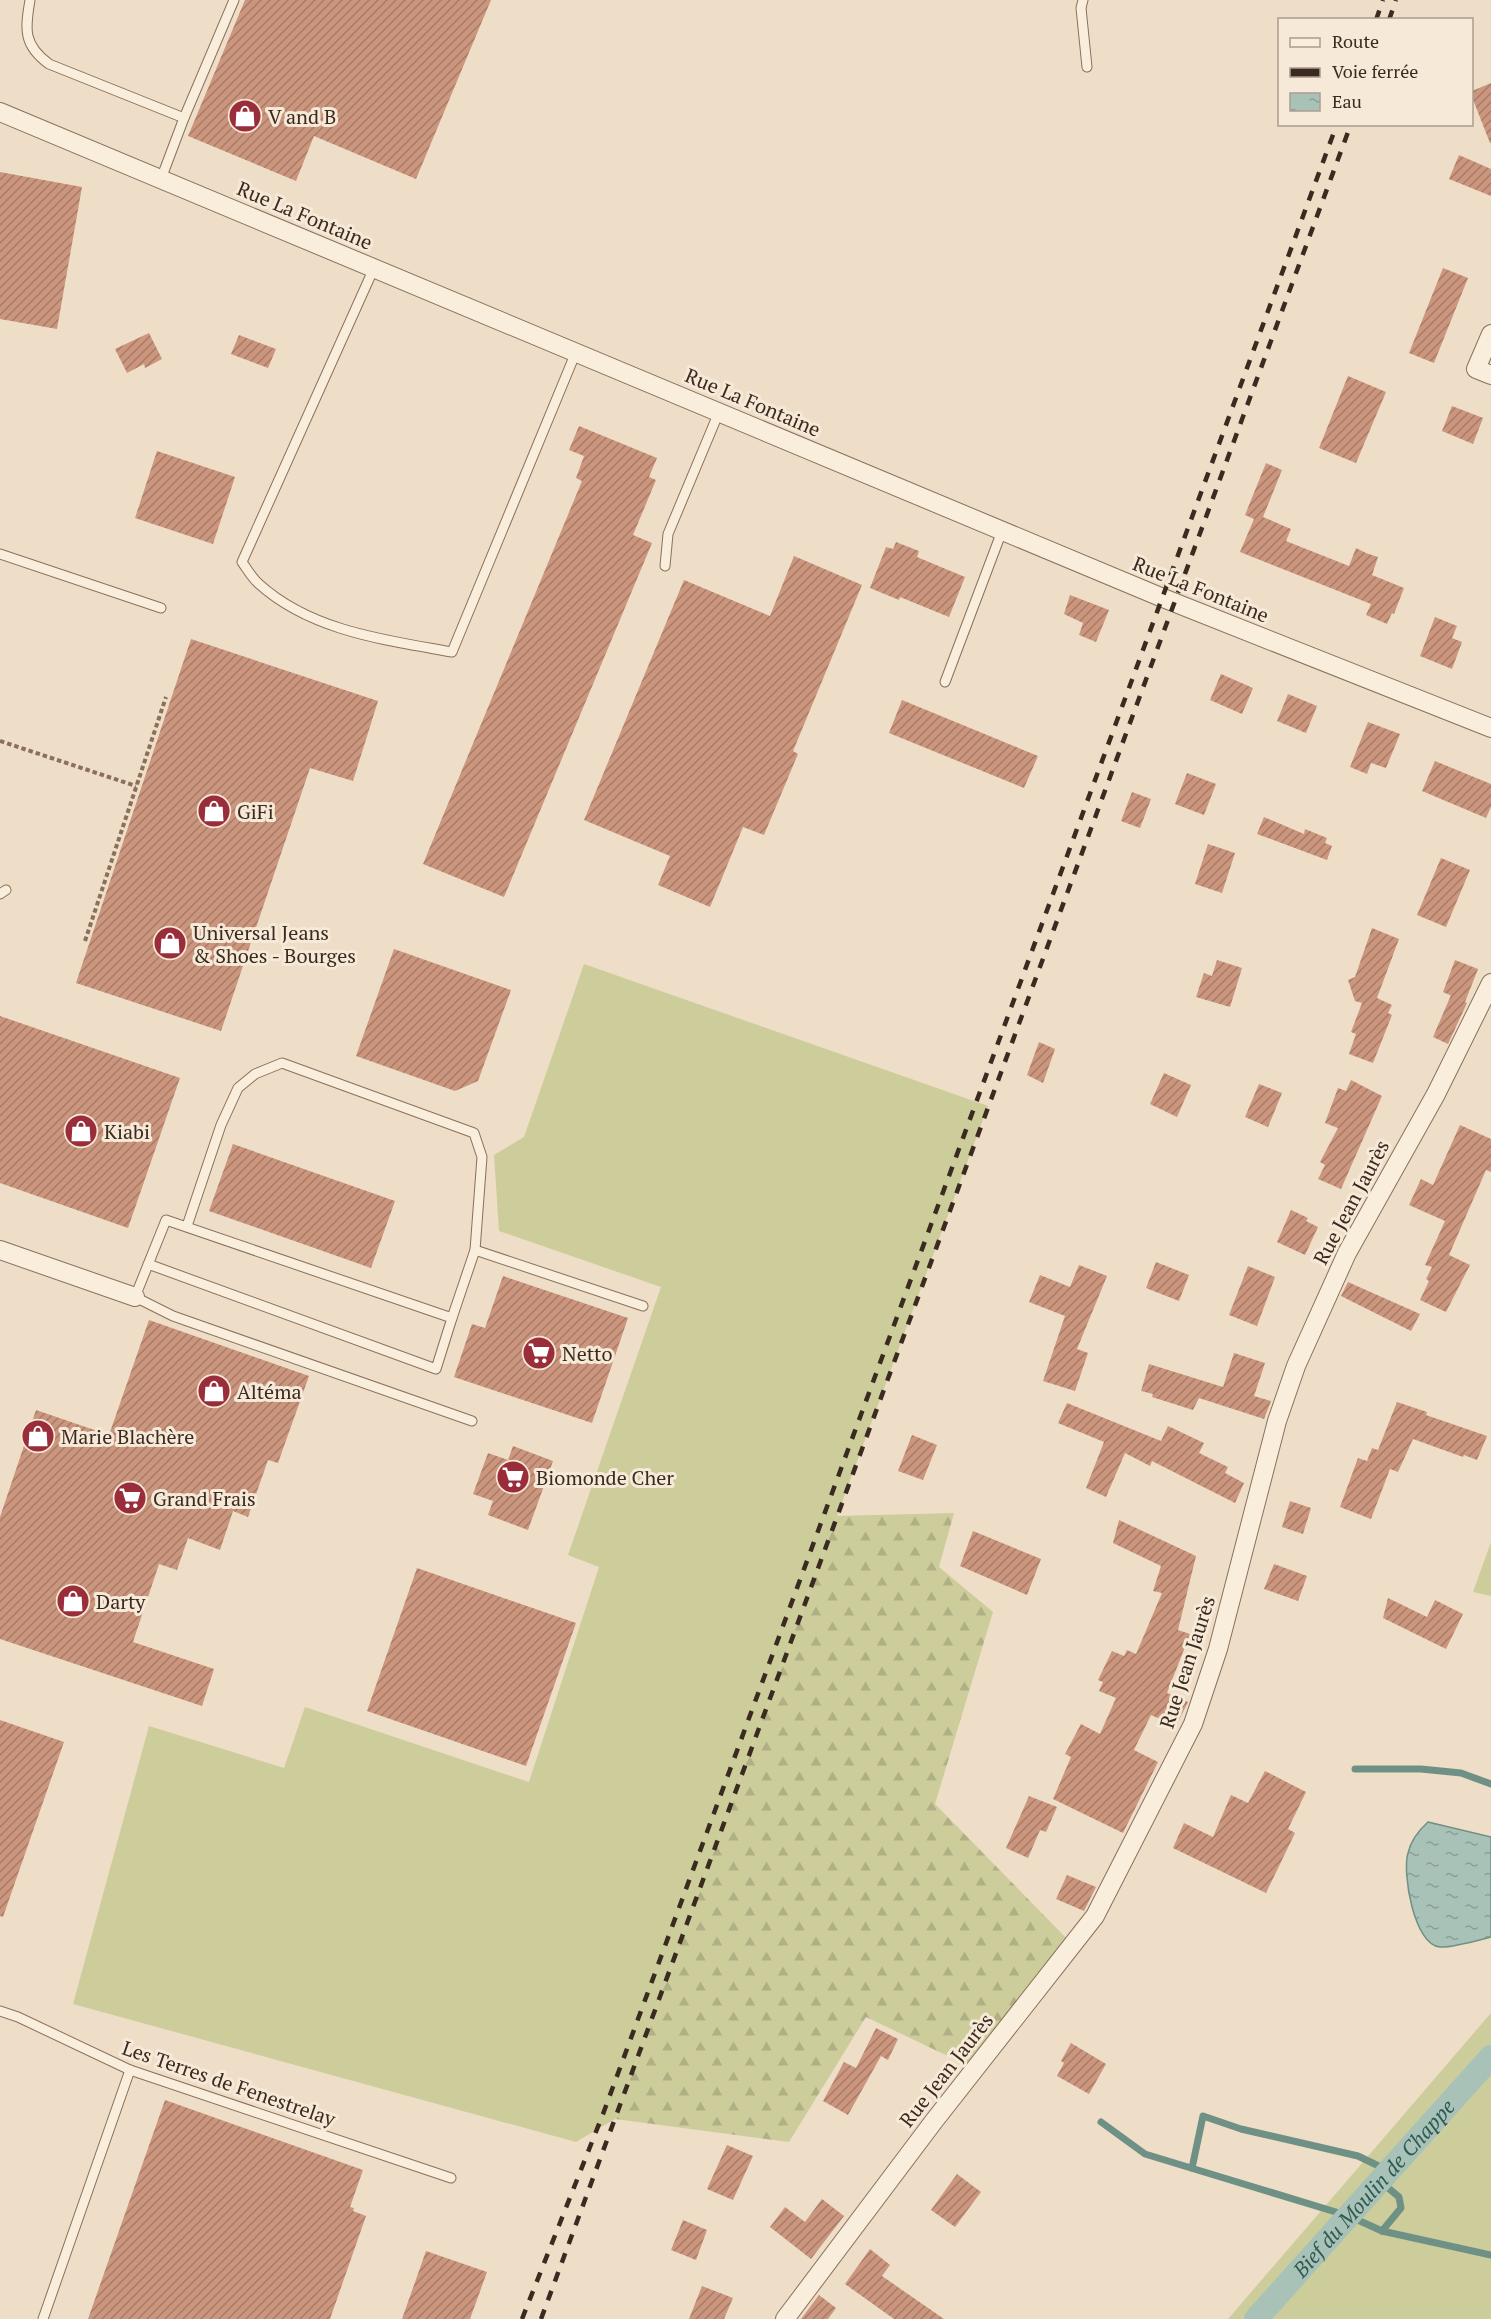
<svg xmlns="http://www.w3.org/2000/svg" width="1491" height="2319" viewBox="0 0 1491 2319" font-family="'PT Serif',serif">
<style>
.grass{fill:#cccd9b}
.forest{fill:url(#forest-firs)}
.water{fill:url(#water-ripples);stroke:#6f9185;stroke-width:1.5}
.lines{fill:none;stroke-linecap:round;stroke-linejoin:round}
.stream{stroke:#6f9185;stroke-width:7}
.canal{stroke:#a8c2b8;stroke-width:24}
.building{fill:url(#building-hatch)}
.service-casing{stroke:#8a705c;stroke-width:11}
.minor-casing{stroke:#8a705c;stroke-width:20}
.path{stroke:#8a705c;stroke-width:4;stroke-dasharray:4.5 3;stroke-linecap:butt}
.service{stroke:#f9eddb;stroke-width:9}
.minor{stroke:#f9eddb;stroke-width:18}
.rail{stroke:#3b2a20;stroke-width:4.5;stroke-dasharray:10 10;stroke-linecap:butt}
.labels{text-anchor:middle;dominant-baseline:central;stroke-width:6;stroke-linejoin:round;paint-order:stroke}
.poi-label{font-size:20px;fill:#3b2a20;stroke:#f6e9d7;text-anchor:start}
.street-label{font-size:20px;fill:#3b2a20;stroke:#f6e9d7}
.water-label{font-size:21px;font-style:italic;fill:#2f5a53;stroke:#f6e9d7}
</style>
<defs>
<pattern id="forest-firs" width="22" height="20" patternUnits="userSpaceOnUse" patternTransform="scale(1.5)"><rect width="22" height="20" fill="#cccd9b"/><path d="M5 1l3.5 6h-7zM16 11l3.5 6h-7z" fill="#b0b085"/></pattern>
<pattern id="water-ripples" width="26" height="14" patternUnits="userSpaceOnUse" patternTransform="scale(1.5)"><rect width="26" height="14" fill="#a8c2b8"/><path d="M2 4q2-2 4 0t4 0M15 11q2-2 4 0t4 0" fill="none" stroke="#8a9e95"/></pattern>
<pattern id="building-hatch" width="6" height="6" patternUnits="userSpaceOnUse" patternTransform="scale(1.5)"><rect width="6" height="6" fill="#cc967e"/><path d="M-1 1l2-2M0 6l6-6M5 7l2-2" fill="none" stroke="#a77b67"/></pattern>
</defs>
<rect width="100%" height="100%" fill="#eedec7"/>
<g class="grass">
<path d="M584 964 988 1106 615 2119 576 2142 73 2004 149 1726 284 1768 305 1707 529 1782 599 1567 568 1555 661 1287 499 1231 494 1155 524 1137Z"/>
<path d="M1491 1542V1596L1473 1592Z"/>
<path d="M1491 2013V2319H1228Z"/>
</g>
<path class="forest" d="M954 1513 939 1567 993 1612 935 1804 1073 1945 975 2069 866 2017 789 2142 615 2119 837 1516Z"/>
<path class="water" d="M1428 1822 1491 1837V1937C1479 1940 1451 1948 1440 1947 1414 1945 1402 1873 1408 1853 1411 1840 1418 1831 1428 1822Z"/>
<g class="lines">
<g class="stream">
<path d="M1355 1769H1421L1461 1773 1491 1784"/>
<path d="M1101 2122 1145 2154 1349 2216 1382 2231 1491 2255"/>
<path d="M1192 2168 1203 2116 1241 2129 1358 2156 1389 2171"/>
<path d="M1380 2181 1399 2197 1401 2208 1382 2231"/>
</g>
<path class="canal" id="s1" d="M1256 2319 1491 2057"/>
</g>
<g class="building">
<path d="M245 0H491L416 179 314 136 296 181 188 136Z"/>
<path d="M1491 83V143H1490L1472 97V91Z"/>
<path d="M1459 155 1491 169V196L1449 179Z"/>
<path d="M0 172 82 187 57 329 0 319Z"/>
<path d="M1443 268 1468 278 1434 363 1409 353Z"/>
<path d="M149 333 162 359 145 368 144 364 127 373 115 349Z"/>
<path d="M239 335 276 349 268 368 231 354Z"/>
<path d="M1348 376 1386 392 1356 463 1319 448Z"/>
<path d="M1452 406 1483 418 1473 444 1442 431Z"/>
<path d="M579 426 657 458 649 477 656 480 633 535 652 543 504 897 423 864 582 481 576 478 584 456 569 450Z"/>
<path d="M157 451 235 477 213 544 135 518Z"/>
<path d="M1266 463 1282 470 1263 517 1291 529 1286 541 1349 566 1356 548 1366 553 1378 557 1372 575 1404 588 1394 614 1392 613 1387 624 1366 615 1371 604 1240 552 1254 519 1245 515Z"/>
<path d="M896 542 919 551 917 557 965 577 949 617 900 597 899 600 870 588 886 547 893 549Z"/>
<path d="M794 556 862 585 793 751 798 754 764 835 743 827 710 907 658 885 670 856 584 820 684 580 770 616Z"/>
<path d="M1070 595 1109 610 1096 642 1079 635 1083 623 1064 614Z"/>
<path d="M1435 617 1457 626 1452 638 1462 642 1452 669 1420 656Z"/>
<path d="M191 639 378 701 353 781 310 768 221 1031 76 983Z"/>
<path d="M1221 674 1253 688 1242 714 1210 700Z"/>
<path d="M1288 694 1317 706 1306 733 1277 721Z"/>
<path d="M902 700 1038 756 1024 788 889 733Z"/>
<path d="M1368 722 1400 734 1386 768 1371 763 1367 774 1350 767Z"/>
<path d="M1435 761 1491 784V807L1486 818 1422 791Z"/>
<path d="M1187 773 1216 784 1204 815 1175 804Z"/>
<path d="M1132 792 1151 799 1140 828 1121 821Z"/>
<path d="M1264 817 1304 834 1305 829 1327 838 1325 843 1332 846 1327 860 1257 834Z"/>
<path d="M1208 844 1235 853 1222 893 1195 884Z"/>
<path d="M1441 858 1470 870 1446 927 1417 915Z"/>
<path d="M1372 928 1399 939 1377 998 1392 1005 1388 1013 1392 1015 1373 1063 1349 1054 1356 1034 1351 1032 1362 1003 1355 1001 1348 980 1355 977Z"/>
<path d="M394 949 511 990 478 1081 455 1091 356 1056Z"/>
<path d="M1217 960 1242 968 1230 1007 1196 997 1204 973 1212 976Z"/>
<path d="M1455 960 1478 969 1465 1002 1443 992Z"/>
<path d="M1451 995 1467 1003 1448 1044 1433 1037Z"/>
<path d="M0 1016 180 1078 128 1228 0 1183Z"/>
<path d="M1039 1042 1055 1049 1043 1083 1027 1075Z"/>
<path d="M1164 1073 1191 1085 1177 1117 1150 1104Z"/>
<path d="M1351 1080 1382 1096 1341 1189 1318 1179 1325 1165 1320 1162 1338 1128 1325 1123 1338 1088 1346 1091Z"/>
<path d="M1259 1084 1282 1093 1268 1127 1245 1117Z"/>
<path d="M1460 1125 1491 1139V1172L1486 1170 1449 1255 1470 1265 1446 1312 1420 1300 1429 1281 1426 1279 1432 1267 1425 1265 1445 1221 1409 1205 1421 1179 1433 1185Z"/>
<path d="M233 1144 395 1201 371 1268 209 1211Z"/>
<path d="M1291 1210 1308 1218 1306 1221 1318 1227 1305 1255 1277 1242Z"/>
<path d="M1156 1262 1189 1275 1179 1301 1146 1288Z"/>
<path d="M1079 1265 1107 1276 1077 1349 1088 1353 1075 1391 1043 1381 1065 1316 1029 1302 1040 1275 1070 1287Z"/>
<path d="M1248 1266 1275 1277 1257 1326 1229 1315Z"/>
<path d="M503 1276 628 1318 592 1423 454 1377 472 1324 485 1328Z"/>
<path d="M1348 1282 1420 1314 1411 1331 1341 1296Z"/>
<path d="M149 1320 309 1376 278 1463 268 1460 248 1517 233 1511 220 1550 188 1538 177 1570 159 1564 133 1642 214 1669 202 1706 0 1639V1517L36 1410 109 1435Z"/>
<path d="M1234 1353 1265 1363 1254 1396 1271 1401 1264 1419 1199 1398 1193 1410 1152 1397 1153 1394 1141 1391 1149 1364 1223 1387Z"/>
<path d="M1397 1402 1427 1412 1426 1415 1487 1436 1477 1460 1464 1455 1463 1457 1413 1439 1398 1472 1390 1469 1371 1519 1340 1507 1358 1458 1367 1461 1372 1448 1378 1450Z"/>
<path d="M1067 1403 1161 1441 1168 1426 1204 1443 1199 1453 1228 1467 1225 1473 1244 1483 1235 1503 1152 1461 1150 1466 1125 1453 1106 1497 1086 1488 1104 1442 1058 1423Z"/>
<path d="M912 1435 937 1445 923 1480 898 1471Z"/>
<path d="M513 1446 553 1461 528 1530 488 1515 493 1501 473 1494 488 1453 508 1460Z"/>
<path d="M1290 1501 1311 1508 1303 1534 1282 1527Z"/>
<path d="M1119 1520 1196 1556 1178 1630 1190 1634 1167 1693 1188 1702 1176 1726 1151 1715 1134 1750 1158 1762 1123 1833 1053 1799 1071 1757 1065 1754 1081 1724 1100 1734 1116 1698 1099 1691 1103 1682 1098 1680 1112 1651 1124 1656 1127 1650 1136 1654 1162 1593 1153 1591 1161 1566 1113 1543Z"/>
<path d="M973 1531 1041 1559 1027 1595 960 1566Z"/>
<path d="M1274 1564 1307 1576 1298 1601 1264 1589Z"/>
<path d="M417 1568 576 1623 526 1766 367 1711Z"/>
<path d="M1388 1598 1427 1617 1435 1600 1463 1614 1446 1649 1383 1618Z"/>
<path d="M0 1720 64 1742 3 1917 0 1916Z"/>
<path d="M1265 1771 1306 1792 1288 1829 1295 1833 1266 1893 1173 1848 1184 1823 1213 1837 1231 1795 1248 1803Z"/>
<path d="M1029 1796 1057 1807 1046 1832 1040 1830 1028 1858 1006 1848Z"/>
<path d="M1067 1875 1096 1887 1084 1911 1056 1899Z"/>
<path d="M876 2028 898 2039 888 2060 881 2056 848 2115 823 2101 844 2062 856 2068Z"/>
<path d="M1071 2043 1106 2064 1089 2094 1057 2076 1064 2063 1061 2061Z"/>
<path d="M165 2100 363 2170 350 2207 354 2208 353 2211 366 2216 330 2319H88Z"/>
<path d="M727 2145 753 2156 733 2200 707 2189Z"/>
<path d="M957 2174 981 2192 955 2227 931 2210Z"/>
<path d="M822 2199 844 2216 811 2259 770 2227 785 2207 805 2222Z"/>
<path d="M683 2220 707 2230 696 2260 671 2250Z"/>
<path d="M870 2249 890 2265 882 2276 944 2319H894L845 2284Z"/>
<path d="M426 2251 487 2272 470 2319H402Z"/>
<path d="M702 2286 733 2298 724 2319H689Z"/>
<path d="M819 2295 836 2308 828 2319H801Z"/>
</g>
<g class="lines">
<defs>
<g id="service">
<path d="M30 0C25 29 23 45 49 64L184 118 234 0"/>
<path d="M1083 0 1081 8 1087 67"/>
<path d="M161 179 184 118"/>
<path d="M374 268 242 562C247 569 252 578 259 584 311 631 385 640 452 652L576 352"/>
<path d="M0 554 161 608"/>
<path d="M665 566 668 534 719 412"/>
<path d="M945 682 1002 531"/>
<path d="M0 894 6 890"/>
<path d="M187 1226 221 1125 238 1088 255 1074 282 1063 474 1133 482 1157 475 1250"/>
<path d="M148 1264 436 1369 452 1318 166 1220 135 1297 173 1316 472 1421"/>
<path d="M452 1318 475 1250 643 1306"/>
<path d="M0 2011 18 2017 130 2070 451 2178"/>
<path d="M43 2319 130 2070"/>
</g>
<g id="minor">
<path d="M0 112 1163 598 1491 728"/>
<path d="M1491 334 1476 369 1491 375"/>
<path d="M0 1250 135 1297"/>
<path d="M785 2319 934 2121 1095 1916 1193 1724 1218 1649 1277 1421 1296 1366 1347 1253 1436 1094 1491 983"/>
</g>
</defs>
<use href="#service" class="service-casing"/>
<use href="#minor" class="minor-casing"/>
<g class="path">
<path d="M0 741 136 786"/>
<path d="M85 941 166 697"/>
</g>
<use href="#service" class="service"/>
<use href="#minor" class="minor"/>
<g class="rail">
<path d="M1376 20 1383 0"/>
<path d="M1389 20 1396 0"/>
<path d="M522 2319 603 2114 1337 124"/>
<path d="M541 2319 1351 124"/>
</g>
</g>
<defs>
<symbol id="shop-disc" viewBox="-11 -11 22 22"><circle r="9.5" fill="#992d39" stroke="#f6e9d7"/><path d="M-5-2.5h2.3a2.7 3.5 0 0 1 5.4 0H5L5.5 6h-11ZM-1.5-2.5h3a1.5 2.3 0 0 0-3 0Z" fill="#fff"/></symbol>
<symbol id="supermarket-disc" viewBox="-11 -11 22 22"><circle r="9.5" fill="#992d39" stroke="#f6e9d7"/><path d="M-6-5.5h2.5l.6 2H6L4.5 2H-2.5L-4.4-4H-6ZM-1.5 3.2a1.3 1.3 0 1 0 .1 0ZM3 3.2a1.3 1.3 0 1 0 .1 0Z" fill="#fff"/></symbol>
</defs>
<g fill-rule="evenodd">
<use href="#shop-disc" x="226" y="97" width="38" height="38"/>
<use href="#shop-disc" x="195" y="792" width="38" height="38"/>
<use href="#shop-disc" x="151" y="924" width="38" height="38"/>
<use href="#shop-disc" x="62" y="1112" width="38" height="38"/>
<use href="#supermarket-disc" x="520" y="1334" width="38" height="38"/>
<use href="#shop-disc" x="195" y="1372" width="38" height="38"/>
<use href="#shop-disc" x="19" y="1417" width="38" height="38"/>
<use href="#supermarket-disc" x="494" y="1458" width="38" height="38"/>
<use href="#supermarket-disc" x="111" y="1479" width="38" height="38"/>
<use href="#shop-disc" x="54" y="1582" width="38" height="38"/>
</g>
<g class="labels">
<g class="poi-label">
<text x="268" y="116">V and B</text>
<text x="237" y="811">GiFi</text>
<text x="193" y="932">Universal Jeans<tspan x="193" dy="23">&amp; Shoes - Bourges</tspan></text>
<text x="104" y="1131">Kiabi</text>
<text x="562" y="1353">Netto</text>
<text x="237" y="1391">Altéma</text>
<text x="61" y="1436">Marie Blachère</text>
<text x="536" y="1477">Biomonde Cher</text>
<text x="153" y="1498">Grand Frais</text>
<text x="96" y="1601">Darty</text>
</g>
<g class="street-label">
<text transform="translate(305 215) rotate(23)">Rue La Fontaine</text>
<text transform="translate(753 402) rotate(23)">Rue La Fontaine</text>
<text transform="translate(1201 589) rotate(22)">Rue La Fontaine</text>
<text transform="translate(1351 1202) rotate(-62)">Rue Jean Jaurès</text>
<text transform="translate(1187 1662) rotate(-72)">Rue Jean Jaurès</text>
<text transform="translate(946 2070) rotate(-52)">Rue Jean Jaurès</text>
<text transform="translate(229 2083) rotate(19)">Les Terres de Fenestrelay</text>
</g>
<g class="water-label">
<text stroke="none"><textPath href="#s1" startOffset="176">Bief du Moulin de Chappe</textPath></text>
</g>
</g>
<rect x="1278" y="18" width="195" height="108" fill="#f6e9d7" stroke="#ab9d8e" stroke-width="1.5"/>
<rect x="1290" y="38" width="30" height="9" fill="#f9eddb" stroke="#ab9d8e" stroke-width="1.5"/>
<text x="1332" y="48" font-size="18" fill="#3b2a20">Route</text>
<rect x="1290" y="68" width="30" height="9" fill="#3b2a20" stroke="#ab9d8e" stroke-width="1.5"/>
<text x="1332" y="78" font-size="18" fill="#3b2a20">Voie ferrée</text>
<rect x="1290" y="93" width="30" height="18" fill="url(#water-ripples)" stroke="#ab9d8e" stroke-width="1.5"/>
<text x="1332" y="108" font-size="18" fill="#3b2a20">Eau</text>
</svg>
